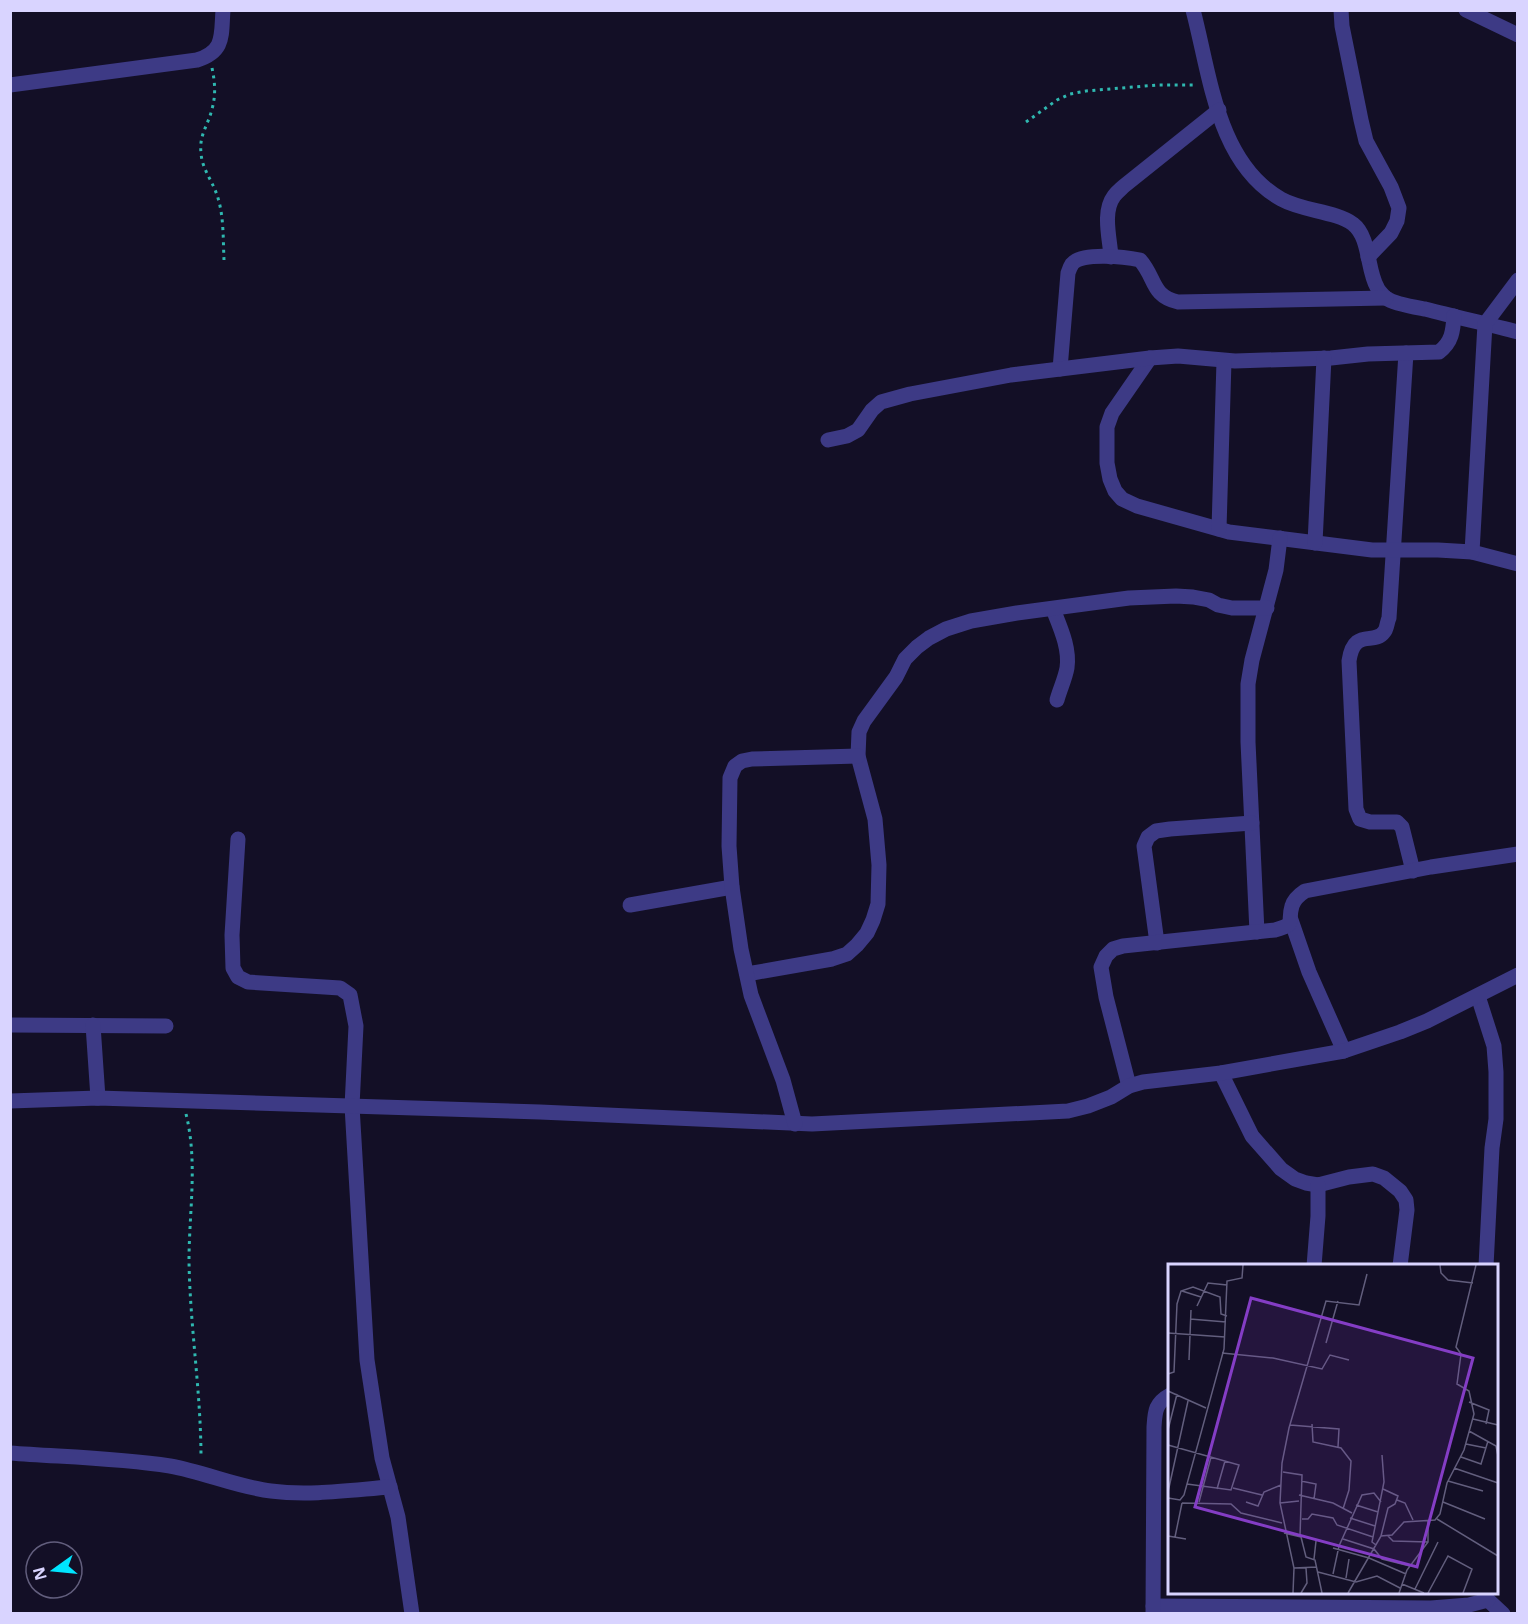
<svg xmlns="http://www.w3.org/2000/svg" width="1528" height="1624" viewBox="0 0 1528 1624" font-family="'Open Sans',sans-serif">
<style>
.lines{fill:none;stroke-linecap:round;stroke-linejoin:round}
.path{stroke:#2fb8b0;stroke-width:3;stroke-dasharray:3 4.5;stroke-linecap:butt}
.minor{stroke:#3d3a85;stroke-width:15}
.inset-road{fill:none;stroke:#625e7d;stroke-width:1.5}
.view{fill:#843dc5;fill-opacity:0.15;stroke:#843dc5;stroke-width:3}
.inset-edge{fill:none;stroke:#d9d4ff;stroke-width:3}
</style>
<rect width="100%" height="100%" fill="#130f26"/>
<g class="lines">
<g class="path">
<path d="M212 68C215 82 216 95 212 109 208 126 199 134 201 153 202 169 212 180 217 195 224 215 223 239 224 260"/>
<path d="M1026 122 1057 100 1070 94 1086 91 1158 85H1196"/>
<path d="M186 1114C198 1162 189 1212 189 1261 190 1327 201 1392 201 1458"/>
</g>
<g class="minor">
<path d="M1193 10C1210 74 1217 163 1281 199 1302 211 1335 211 1353 224 1370 237 1367 270 1377 287 1378 290 1383 296 1386 298 1394 304 1414 307 1425 309 1456 317 1487 324 1518 332"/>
<path d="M1341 10 1342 26 1361 120 1366 141 1391 187 1399 208 1397 221 1391 233 1368 257"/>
<path d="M1466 10 1518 35"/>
<path d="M10 85 197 60C225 51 221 36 223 10"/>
<path d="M1111 257C1110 239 1102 212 1114 196 1117 192 1121 189 1124 186L1219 110"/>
<path d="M1406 353 1389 618C1387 622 1387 629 1384 632 1374 646 1354 627 1349 661L1356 809 1360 819 1370 822H1397L1402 827 1413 871"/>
<path d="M1150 358 1112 413 1107 427V463L1110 479 1115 491 1122 499 1137 506 1229 532 1372 550H1438L1472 552 1518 564"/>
<path d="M1060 369 1068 273C1069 270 1070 267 1072 264 1082 252 1126 257 1140 260 1156 278 1151 296 1178 302L1386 298"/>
<path d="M828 440 847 436 858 430 872 410 881 402 910 394 1011 375 1150 358 1178 356 1235 361 1331 358 1368 354 1439 352C1452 342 1453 331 1454 316"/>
<path d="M1219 529 1224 361"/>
<path d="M1315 543 1324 358"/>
<path d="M1472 552 1485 324 1518 280"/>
<path d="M1053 609C1060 627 1070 648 1067 668 1065 679 1060 689 1057 700"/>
<path d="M238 839 232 935 233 968 238 977 248 982 340 988 350 995 356 1026 352 1106 367 1360 382 1458 398 1517 412 1614"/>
<path d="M630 905 732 887"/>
<path d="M1291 920 1309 972 1344 1051"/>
<path d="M1257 932 1248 742V684L1252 660 1276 570 1280 538"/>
<path d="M1157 943 1144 846 1148 837 1156 831 1170 829 1252 823"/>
<path d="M747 974 832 959 847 954 857 945 867 933 873 920 878 904 879 865 875 819 858 756 859 732 864 721 896 677 905 659 917 647 929 638 946 629 971 621 1017 613 1129 598 1176 596 1193 597 1209 600 1218 605 1232 608H1267"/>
<path d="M1478 996 1494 1046 1496 1072V1119L1492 1148 1486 1266"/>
<path d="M10 1025 166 1026"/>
<path d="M93 1025 98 1098"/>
<path d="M1221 1073 1252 1136 1281 1169 1295 1179 1306 1183 1318 1185 1349 1177 1373 1174 1384 1178 1400 1191 1406 1200 1407 1210 1400 1266"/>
<path d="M1129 1086 1106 997 1101 967 1106 956 1113 949 1123 946 1275 930C1297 924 1287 922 1292 906 1294 899 1299 895 1305 891L1431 867 1518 854"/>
<path d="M10 1101 98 1098 540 1112 812 1124 1068 1111 1088 1106 1111 1097 1129 1086 1143 1082 1221 1073 1344 1051 1400 1032 1427 1021 1518 975"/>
<path d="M795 1124 783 1080 751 995 741 949 732 887 729 846 730 778 735 766 742 761 752 759 858 756"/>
<path d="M1314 1266 1318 1216V1185"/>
<path d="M10 1453C63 1457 117 1458 170 1466 204 1472 237 1487 271 1491 310 1496 351 1490 390 1487"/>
<path d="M1484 1592 1488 1600 1503 1614"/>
<path d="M1153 1606 1431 1608 1469 1605 1488 1600"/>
<path d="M1153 1614 1154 1427C1155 1412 1155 1403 1170 1395"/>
</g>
</g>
<g transform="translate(1168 1264)">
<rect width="330" height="330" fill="#130f26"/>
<path class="inset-road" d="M272 1 273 9 280 16 305 19M14 27 33 33M29 42 40 19 59 21M22 55 58 58M0 69 57 73M158 79 170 37M54 89 105 94 154 105 162 91 181 96M21 96 23 46M0 110 6 108 9 40 13 27 25 23 52 33 53 50 59 52M0 127 38 144M301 138 321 146 318 160M305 155 330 161M144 160 145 178 173 184 183 197 181 226 175 245M122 161 171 165 170 183M0 166 9 130M301 167 328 182 330 192M298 180 318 184M0 181 71 201 63 226 19 220M293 193 313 200 320 177M286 204 330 219M115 208 134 211 132 272M133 217 148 220 146 235M280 217 315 227M65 224 94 231M49 225 57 197M0 228 20 137M131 231 165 239 184 249M0 234 12 236 16 231 56 85 59 17 74 14 75 1M229 236 237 239 245 256M31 238 43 193M78 238 90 242 96 228 113 221M275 238 317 255M14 239 63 240 73 249 114 259M112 239 131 237M188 241 210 248M182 254 207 262M134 255H140L144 250 165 254 169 261 205 273M269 255 330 292M116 269 133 273 138 293 147 296 154 329M0 272 18 275M213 272 220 244 227 240 230 232 215 225M220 272 225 277 260 278M7 273 14 239M175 275 206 285 214 295 242 302M208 281 204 278 216 218 214 191M165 284 201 294 238 310M146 295 148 277M126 304 149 303M150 308 188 318 209 312 232 324M165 310 171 282 194 231 206 229 213 238M178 314 181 295M234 320 256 329M247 325 270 278M125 329 126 304 112 239 114 199 121 164 158 37 191 41 199 10M133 329 139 319 138 304M180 329 213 272 224 271 236 258 267 256 272 250 279 219 296 186 306 150 301 127 289 120 293 90 288 83 308 1M231 329 239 306 260 278V257M260 329 280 292 304 305 295 329"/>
<path class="view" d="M83 34 305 94 249 303 27 243Z"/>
<rect width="330" height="330" class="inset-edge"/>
</g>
<rect width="1528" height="1624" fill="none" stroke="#d9d4ff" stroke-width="24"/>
<g transform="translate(54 1570) rotate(255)"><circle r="28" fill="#130f26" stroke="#625e7d" stroke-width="1.5"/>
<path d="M0-4.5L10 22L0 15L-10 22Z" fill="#00e5ff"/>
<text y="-9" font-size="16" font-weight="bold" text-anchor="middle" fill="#d9d4ff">N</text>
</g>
</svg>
